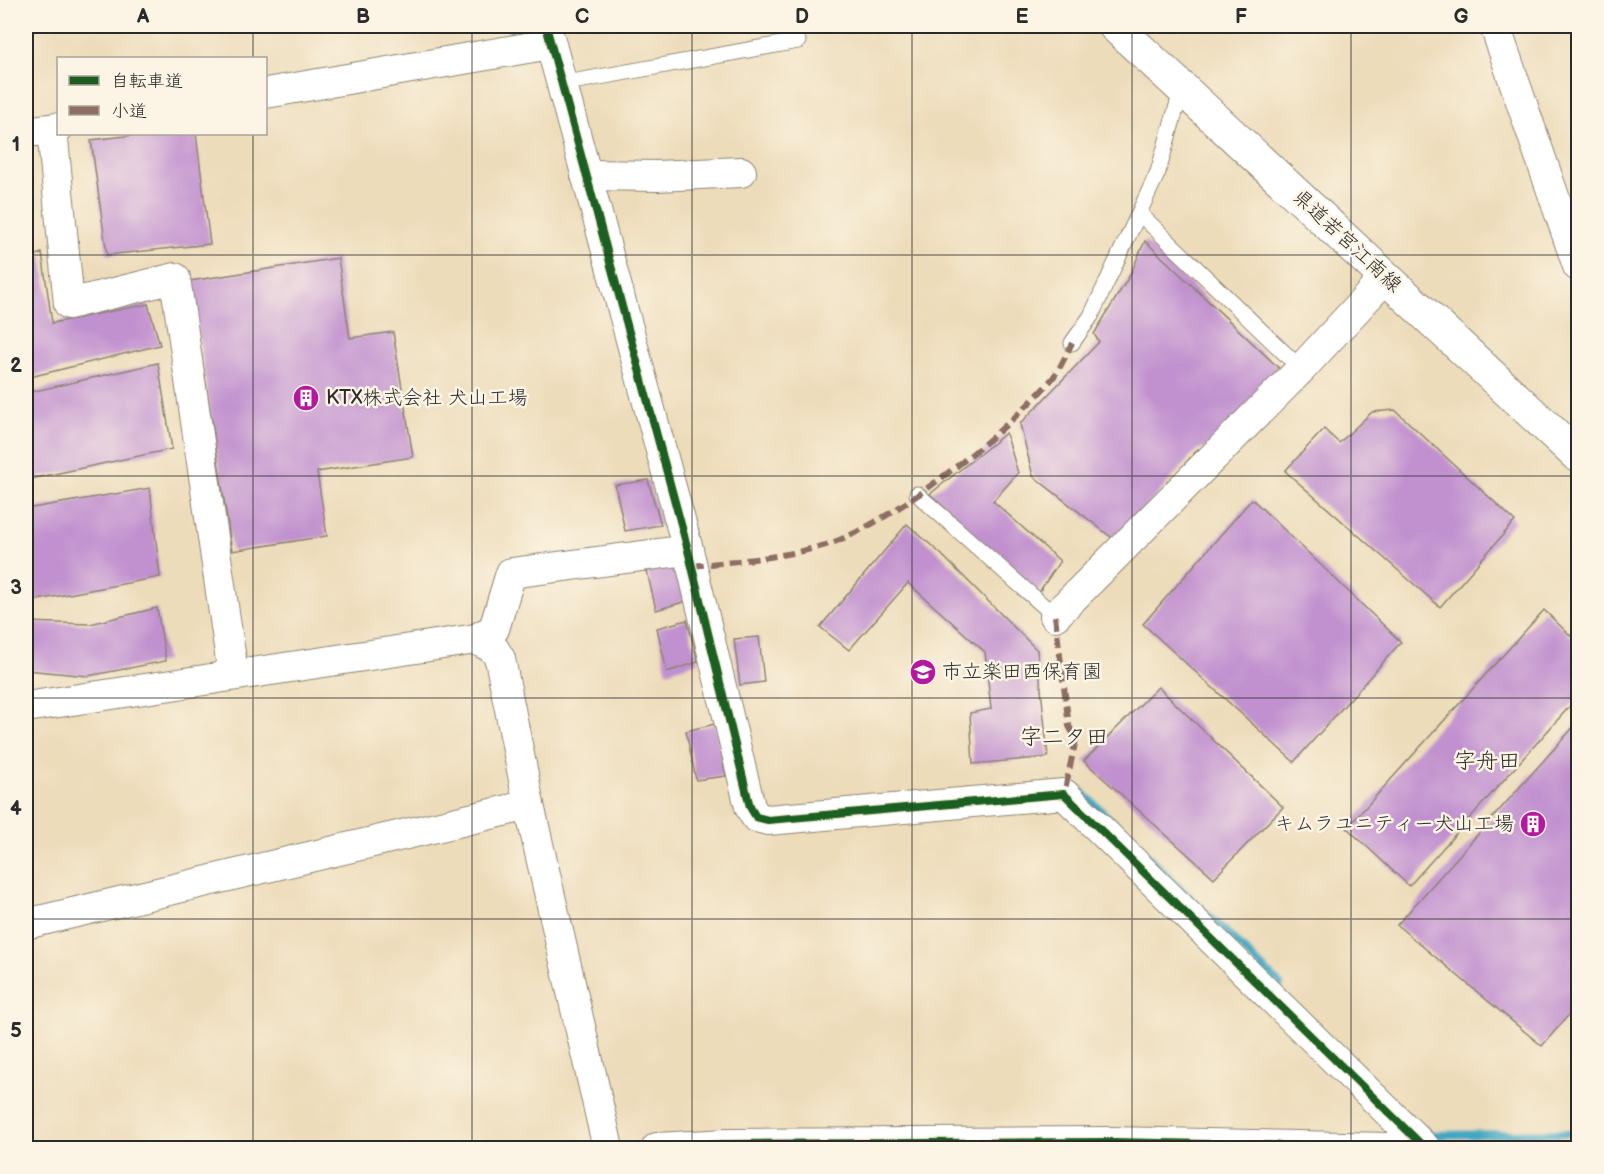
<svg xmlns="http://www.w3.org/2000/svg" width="1604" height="1174" viewBox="0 0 1604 1174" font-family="'Balsamiq Sans','Klee One',sans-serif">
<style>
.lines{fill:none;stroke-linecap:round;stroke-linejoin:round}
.stream{stroke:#42a8c2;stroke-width:8}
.building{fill:#c191cf}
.lane-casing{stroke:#8c8472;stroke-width:17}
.street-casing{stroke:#8c8472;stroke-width:32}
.secondary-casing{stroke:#8c8472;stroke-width:35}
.lane{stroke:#fff;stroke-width:15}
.street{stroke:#fff;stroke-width:30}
.secondary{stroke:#fff;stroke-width:33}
.quiet{stroke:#8d6e63;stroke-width:6;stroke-dasharray:12 6;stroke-linecap:butt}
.cycleway-casing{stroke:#fcf5e5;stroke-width:11}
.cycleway{stroke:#1b5e20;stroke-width:8}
.grid{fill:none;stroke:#2b2b2b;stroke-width:1.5;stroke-opacity:0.55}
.labels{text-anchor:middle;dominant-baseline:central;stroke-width:5;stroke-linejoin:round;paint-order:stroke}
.street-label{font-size:20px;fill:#2b2b2b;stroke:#fcf5e5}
.poi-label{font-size:20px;fill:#2b2b2b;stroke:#fcf5e5;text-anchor:start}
.quarter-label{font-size:22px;fill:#2b2b2b;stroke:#fcf5e5}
.neatline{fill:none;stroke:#2b2b2b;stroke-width:2}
.grid-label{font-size:20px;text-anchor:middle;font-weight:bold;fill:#2b2b2b}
</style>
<rect width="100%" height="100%" fill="#fcf5e5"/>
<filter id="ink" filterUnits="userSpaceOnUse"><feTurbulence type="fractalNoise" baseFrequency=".0167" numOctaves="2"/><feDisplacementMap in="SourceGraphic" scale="12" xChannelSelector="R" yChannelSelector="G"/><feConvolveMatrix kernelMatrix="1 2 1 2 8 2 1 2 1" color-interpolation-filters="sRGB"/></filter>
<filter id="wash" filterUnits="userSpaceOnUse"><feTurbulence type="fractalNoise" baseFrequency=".008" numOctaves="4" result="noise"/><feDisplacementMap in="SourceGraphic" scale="24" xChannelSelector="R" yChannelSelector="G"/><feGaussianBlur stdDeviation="1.35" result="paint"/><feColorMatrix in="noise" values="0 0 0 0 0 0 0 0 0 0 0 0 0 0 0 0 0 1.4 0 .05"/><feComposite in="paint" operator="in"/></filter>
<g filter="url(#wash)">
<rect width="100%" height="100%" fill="#eddcba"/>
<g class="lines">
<g class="stream">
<path d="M1080 790 1280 985"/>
<path d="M1425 1130 1430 1135 1578 1133"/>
</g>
</g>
<g id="blocks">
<g class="building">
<path d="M144 134H196L210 244 107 255 91 140Z"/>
<path d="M1145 241 1282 371 1218 449H1198L1116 541 1033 476 1020 424 1099 342 1094 334 1130 275Z"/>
<path d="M42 253 52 323 148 304 160 345 26 378V258Z"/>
<path d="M338 258 350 338 393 332 413 457 317 472 327 536 232 551 190 281Z"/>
<path d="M158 363 172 449 26 480V393Z"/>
<path d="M1395 410 1515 521 1440 607 1285 471 1324 429 1339 443 1372 412Z"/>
<path d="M1006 433 1018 473 993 501 1060 561 1037 595 930 494Z"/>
<path d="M648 480 661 525 625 531 615 485Z"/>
<path d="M150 488 160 577 26 602V509Z"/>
<path d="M1252 499 1401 642 1294 762 1143 624Z"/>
<path d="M907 524 941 554 1037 650 1048 757 973 764 970 713 991 709 985 652 908 583 849 650 820 627Z"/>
<path d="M676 563 687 601 656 610 647 571Z"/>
<path d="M157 608 166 661 88 676 26 670V622L90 624Z"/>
<path d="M1544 610 1578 643V697L1409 886 1347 828Z"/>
<path d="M687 620 698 662 667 672 657 628Z"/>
<path d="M759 637 764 682 740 685 734 639Z"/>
<path d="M1158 687 1283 807 1214 878 1084 761Z"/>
<path d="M1578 722V1004L1542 1046 1397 925Z"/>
<path d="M715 724 726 776 696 780 686 731Z"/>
</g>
</g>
</g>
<g filter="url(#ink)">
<use href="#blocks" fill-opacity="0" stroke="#8c8472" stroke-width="1.5"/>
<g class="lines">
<defs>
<g id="lane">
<path d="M561 84 798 41"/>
<path d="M1140 214 1301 369"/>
<path d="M1072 343 1091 316 1158 172 1182 88"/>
<path d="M917 494 1055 616"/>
</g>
<g id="street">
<path d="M546 26 688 550 750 807 756 817 768 820 1064 794 1425 1148"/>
<path d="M1495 26 1578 266"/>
<path d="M266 93 550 44"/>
<path d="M52 129 69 304 175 278 233 674"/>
<path d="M26 132 58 128"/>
<path d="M586 175 657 176 741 172"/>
<path d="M1055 616 1301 369 1386 277"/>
<path d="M476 639 494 649 500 659 529 805 608 1148"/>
<path d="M26 707 476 639 494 629 511 573 688 550"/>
<path d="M26 924 529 805"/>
<path d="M657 1148 726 1144 1111 1142 1390 1148"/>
</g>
<path id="secondary" d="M1115 26 1578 456"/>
</defs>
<use href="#lane" class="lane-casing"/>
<use href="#street" class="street-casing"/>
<use href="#secondary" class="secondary-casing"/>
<use href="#lane" class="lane"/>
<use href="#street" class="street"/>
<use href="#secondary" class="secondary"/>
<g class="quiet">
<path d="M692 566C735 561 780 558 822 546 886 529 1009 430 1052 379 1060 369 1066 355 1072 343"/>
<path d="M1055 616 1069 726 1076 739 1064 794"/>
</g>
<defs>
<g id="cycleway">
<path d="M546 26 688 550 750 807 756 817 768 820 1064 794 1425 1148"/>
<path d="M657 1148 726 1144 1111 1142 1390 1148"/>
</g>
</defs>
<use href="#cycleway" class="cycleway-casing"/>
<use href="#cycleway" class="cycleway"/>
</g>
</g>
<path class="grid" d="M253 26V58M472 26V1148M692 26V1148M912 26V1148M1132 26V1148M1351 26V1148M253 134V1148M26 255H1578M26 476H1578M26 698H1578M26 919H1578"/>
<defs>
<symbol id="building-disc" viewBox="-11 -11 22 22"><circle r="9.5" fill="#b5179e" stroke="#fcf5e5"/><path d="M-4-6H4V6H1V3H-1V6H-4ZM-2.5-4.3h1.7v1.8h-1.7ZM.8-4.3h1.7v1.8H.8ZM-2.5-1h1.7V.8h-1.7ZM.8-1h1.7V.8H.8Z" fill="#fff"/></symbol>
<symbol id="school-disc" viewBox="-11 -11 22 22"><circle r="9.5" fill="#b5179e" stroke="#fcf5e5"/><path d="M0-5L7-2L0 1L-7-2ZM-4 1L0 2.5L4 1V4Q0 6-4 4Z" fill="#fff"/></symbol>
</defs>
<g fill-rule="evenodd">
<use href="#building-disc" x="291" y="383" width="30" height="30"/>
<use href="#school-disc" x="908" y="657" width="30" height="30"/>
<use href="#building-disc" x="1518" y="809" width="30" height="30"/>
</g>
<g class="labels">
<g class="street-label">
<text transform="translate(1347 241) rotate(43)">県道若宮江南線</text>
</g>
<g class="poi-label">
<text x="326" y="398">KTX株式会社 犬山工場</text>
<text x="942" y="672">市立楽田西保育園</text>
<text x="1514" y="824" text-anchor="end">キムラユニティー犬山工場</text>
</g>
<g class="quarter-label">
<text x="1064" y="737">字二タ田</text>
<text x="1487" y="761">字舟田</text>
</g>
</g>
<rect width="1604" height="1174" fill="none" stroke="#fcf5e5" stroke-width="66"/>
<rect x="57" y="57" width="210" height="78" fill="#fcf5e5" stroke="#a8a49b" stroke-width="1.5"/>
<rect x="69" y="76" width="30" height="9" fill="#1b5e20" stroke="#a8a49b" stroke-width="1.5"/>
<text x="111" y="87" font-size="18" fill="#2b2b2b">自転車道</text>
<rect x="69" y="106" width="30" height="9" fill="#8d6e63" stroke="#a8a49b" stroke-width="1.5"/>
<text x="111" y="117" font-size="18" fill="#2b2b2b">小道</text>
<rect x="33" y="33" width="1538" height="1108" class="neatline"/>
<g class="grid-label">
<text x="143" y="23">A</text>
<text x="363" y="23">B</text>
<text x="582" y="23">C</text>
<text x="802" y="23">D</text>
<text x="1022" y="23">E</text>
<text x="1241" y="23">F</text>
<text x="1461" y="23">G</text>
<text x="16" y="151">1</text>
<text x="16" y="372">2</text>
<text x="16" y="594">3</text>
<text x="16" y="815">4</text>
<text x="16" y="1037">5</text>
</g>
</svg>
